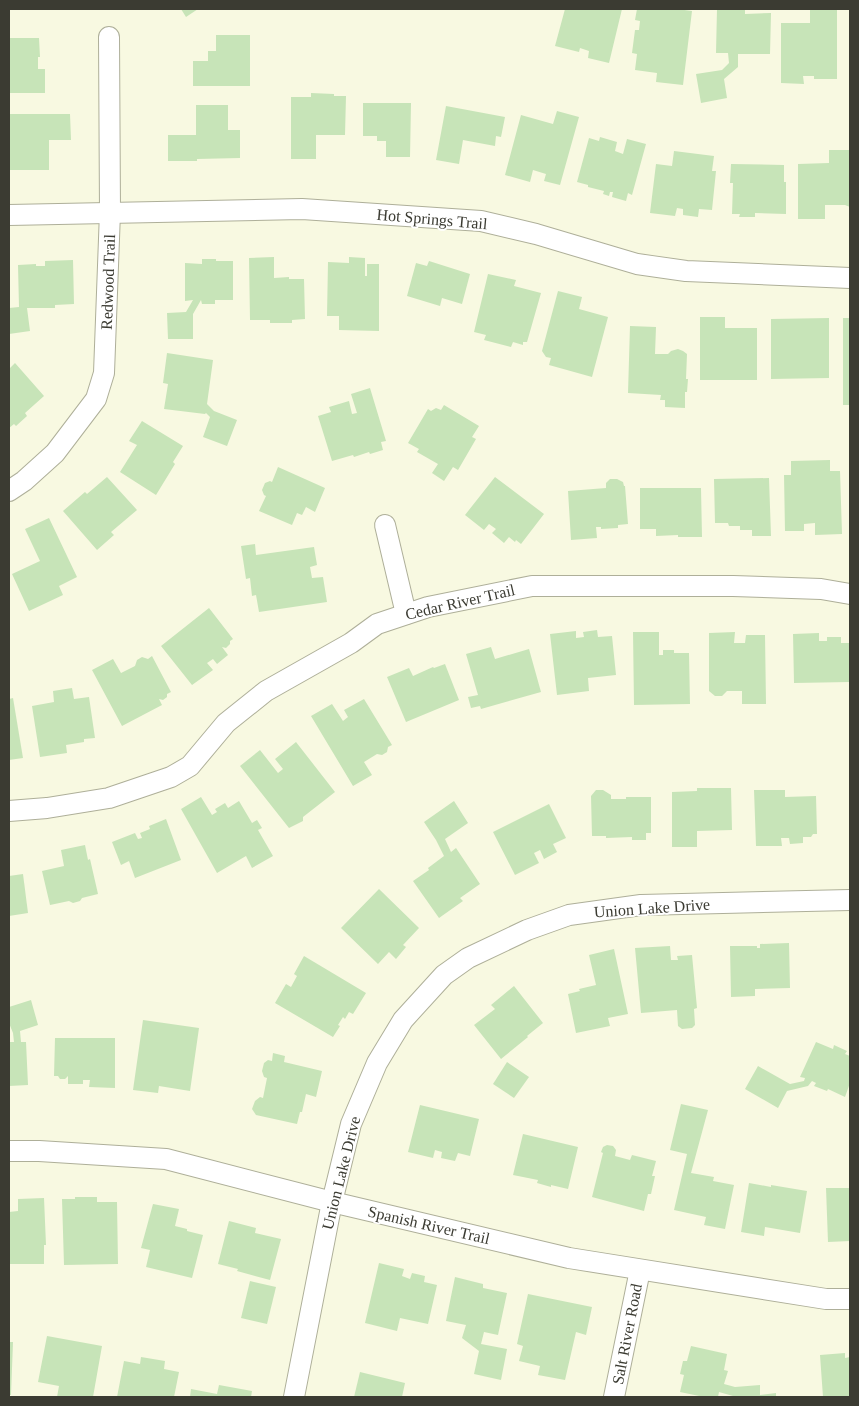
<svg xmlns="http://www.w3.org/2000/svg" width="859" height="1406" viewBox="0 0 859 1406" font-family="Georgia,serif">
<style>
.building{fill:#c7e4b8}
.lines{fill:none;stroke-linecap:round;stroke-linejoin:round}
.street-casing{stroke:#aeaf99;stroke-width:22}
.street{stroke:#fff;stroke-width:20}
.labels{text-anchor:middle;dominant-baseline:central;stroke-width:4;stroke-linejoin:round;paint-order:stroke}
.street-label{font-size:16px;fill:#3b3b32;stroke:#fff}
</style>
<rect width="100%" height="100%" fill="#f8f9e1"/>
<g class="building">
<path d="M181 9H198L186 17Z"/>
<path d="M565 9H622L609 63 588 58 589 51 580 48 579 52 555 46Z"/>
<path d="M637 9H677L692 11 683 85 656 82 657 73 635 70 637 54 632 53 635 30H639L640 21 635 20Z"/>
<path d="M717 9H745V14L771 13 770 54H738V67L724 79 727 98 701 103 696 74 722 70 729 63 728 53H716Z"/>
<path d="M810 9H837V79H814V76H803L804 84 781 83V23H810Z"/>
<path d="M216 35H250V86H193V61H208V51H216Z"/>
<path d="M9 38H39L40 57H38V69H45V93H9Z"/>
<path d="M311 93 334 94V96H346L345 135H316V159H291V97H311Z"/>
<path d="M363 103H411L410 157H386V141H377V136H363Z"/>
<path d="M196 105H228V130H240V158L197 159V161H168V135H196Z"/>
<path d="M446 106 505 117 501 137 496 136 495 146 463 140 459 164 436 160Z"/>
<path d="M557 111 579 117 560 185 544 181 546 174 533 170 530 182 505 175 521 115 553 124Z"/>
<path d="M9 114H70L71 140H49V170H9Z"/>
<path d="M600 137 617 142 615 151 623 154 627 139 646 144 632 195 628 193 626 201 612 197 613 192H610L609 196 603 194 604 191 588 187V185L577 182 589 138 599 141Z"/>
<path d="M829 150H850V207L845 205H825V219H798V164L829 163Z"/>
<path d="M674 151 714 156 712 171H716L712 210 699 209 698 217 683 215V209L677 208 675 216 650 213 656 164 672 166Z"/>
<path d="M731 164 784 165V182H786V214L755 213V217H739L740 214H732L733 183H730Z"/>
<path d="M274 257V278L289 277V279H304L305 319 292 320V323H270V320H250L249 258Z"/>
<path d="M349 257 365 258V276H367V264H379V331L339 330V316H327L328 262 349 263Z"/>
<path d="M202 259H216V261H233V300H215V304H202L201 300 193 314V339H168L167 313 186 312 193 300 185 301V263L202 264Z"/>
<path d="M73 260 74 304 55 305V308H27L30 331 9 334V308L19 307 18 265 36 264V266H45V261Z"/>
<path d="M429 261 470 274 462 304 442 298 440 306 407 296 416 263 427 266Z"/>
<path d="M488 274 516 280 514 286 541 293 527 342H523V345L513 342 511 347 484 340 486 335 474 332Z"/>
<path d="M558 291 582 297 579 309 608 317 592 377 549 365 551 358 546 357 542 351Z"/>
<path d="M700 317H725V328H757V380H700Z"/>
<path d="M829 318V378L771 379V319Z"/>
<rect x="843" y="318" width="7" height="87"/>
<path d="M630 326 656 327 655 354H668L671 351 678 349 683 351 687 354 686 379H688L687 392H685V408L665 407V400H660L661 395 628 393Z"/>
<path d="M167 353 213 360 207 404 214 411 237 420 227 446 203 437 210 417 206 413 205 414 164 409 168 384 163 383Z"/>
<path d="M15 363 44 396 25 413 27 416 16 426 14 424 9 428V369Z"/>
<path d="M370 388 386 441 381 442 383 450 370 454 369 452 354 457 353 455 332 461 318 416 331 412 329 407 349 401 352 414 357 413 351 394Z"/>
<path d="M444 405 479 426 472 437 476 439 458 470 453 467 444 481 432 473 438 464 417 452 419 449 408 443 428 409 431 411 436 408 441 410Z"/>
<path d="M142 421 183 446 173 462 175 464 156 495 120 472 137 445 129 441Z"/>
<path d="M830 460V471H840L842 534 815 535V523L804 524V531H785L784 475H791V461Z"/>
<path d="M278 467 325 488 315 512 306 507 302 515 297 513 292 525 259 511 266 496 264 495 262 490 265 483 270 481 272 482Z"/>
<path d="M107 477 137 510 111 532 114 535 97 550 63 511 85 492 87 494Z"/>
<path d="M495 477 544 514 521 544 516 540 515 542 509 537 504 543 492 533 496 529 489 524 484 530 465 515Z"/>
<path d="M769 478 771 536H752V530H740V526H729L728 523H715L714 479Z"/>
<path d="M610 479H617L623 482 624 486H625L628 524 618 525V528L601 529V527H596L597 538 571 540 568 491 606 488V483Z"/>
<path d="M640 488H701L702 537H678V535L656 536V529H640Z"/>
<path d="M49 518 77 577 59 586 63 595 29 611 12 574 40 561 25 529Z"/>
<path d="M255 544 256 555 314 547 317 565 310 567 312 578 323 577 327 602 259 612 256 595 252 596 250 578 246 579 241 546Z"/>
<path d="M209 608 233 639 230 641V644L226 648 222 647 228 655 217 664 213 659 207 663 213 670 192 685 161 646Z"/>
<path d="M597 630 598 637 612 636 616 675 588 678 589 691 557 695 550 634 576 631V638L584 637 583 632Z"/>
<path d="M633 632H659V655H663V650H674V653H689L690 704 634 705Z"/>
<path d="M735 632 734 643H745L746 635H765L766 704H742V691H727L722 696H715L709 691V633Z"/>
<path d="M819 633V641H827V637H841V643H850V682L794 683 793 634Z"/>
<path d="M491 647 495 659 529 649 541 692 481 709 480 706 471 708 468 697 478 695 466 654Z"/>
<path d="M152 656 171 692 167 694V697L163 700 159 699 162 705 122 726 92 670 113 659 121 673 135 666 137 660 142 657 148 659Z"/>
<path d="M445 664 459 700 406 722 387 677 409 668 413 676 433 667 434 668Z"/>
<path d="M72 688 74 699 89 697 95 738 84 739V742L66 745 67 753 40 757 32 706 54 702 53 691Z"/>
<path d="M13 698 23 758 9 760V699Z"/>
<path d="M364 699 392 745 388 747 387 752 382 755 377 754 364 762 372 775 353 786 311 716 332 704 343 721 348 717 344 710Z"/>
<path d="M296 742 335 792 303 817V821L289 828 240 766 260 750 278 773 283 769 275 759Z"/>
<path d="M697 788H731L732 830 697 831V847H672V792L697 791Z"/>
<path d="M596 790H603L611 795V799H626V797H651V833H646V840H632V837L606 838V836H592L591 796Z"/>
<path d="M754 790H785V797L816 796 817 834H813L811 837H803V843L790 844 789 838H781L782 846H756Z"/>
<path d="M201 797 212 815 217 812 215 809 225 803 228 808 239 801 252 823 257 820 262 828 258 830 273 856 252 868 246 856 217 873 181 809Z"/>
<path d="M454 801 468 823 445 839 451 852 456 848 480 884 460 898 463 901 439 918 413 881 429 870 428 868 444 856 436 840 424 822Z"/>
<path d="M549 804 566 838 553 844 557 852 544 859 540 850 534 853 539 863 515 875 493 832Z"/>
<path d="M166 819 181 860 135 878 129 861 121 865 112 842 135 833 138 839 142 838 140 833 150 829 149 826Z"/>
<path d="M85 845 88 860 90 859 98 894 82 898 80 901 73 903 69 901 50 905 42 871 64 866 61 850Z"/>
<path d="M23 874 28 913 9 916V876Z"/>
<path d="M379 889 419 928 403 945 406 947 396 959 389 952 378 964 341 928Z"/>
<path d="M789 943 790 988 755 989V996L731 997 730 946H757V948H760V944Z"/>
<path d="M670 946 671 960H678L677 956 692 955 697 1008 694 1009 695 1025 692 1028 682 1029 678 1026 677 1010 641 1013 635 948Z"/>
<path d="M614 949 628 1014 608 1018 610 1026 576 1033 568 994 580 991 579 989 596 985 589 955Z"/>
<path d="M304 956 366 993 353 1014 349 1012 345 1019 343 1017 338 1025 340 1026 333 1037 275 1003 286 984 291 987 297 976 294 974Z"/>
<path d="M514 986 543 1023 527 1036 528 1037 501 1059 474 1025 495 1009 491 1005Z"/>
<path d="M31 1000 38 1025 20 1031 21 1042H26L28 1085 9 1086V1042H14L13 1033 9 1023V1007Z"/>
<path d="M143 1020 199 1028 190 1091 159 1086 158 1093 133 1090Z"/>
<path d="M55 1038H115V1088L89 1087 90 1080H83V1084H68V1076L65 1079H60L58 1076H54Z"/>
<path d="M816 1042 833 1049 834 1045 847 1051 845 1054 850 1056V1083L845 1097 828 1089 827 1091 814 1086 816 1083 812 1081 808 1086 787 1091 778 1108 745 1089 758 1066 790 1084 804 1081 805 1078 800 1077Z"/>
<path d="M273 1053 285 1056 284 1062 322 1071 316 1097 306 1094 302 1112H300L297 1124 256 1115 252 1109 255 1101 260 1097 263 1098 267 1078 264 1077 262 1071 264 1063 268 1060 272 1061Z"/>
<path d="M507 1062 529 1077 514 1098 493 1084Z"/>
<path d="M681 1104 708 1110 691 1173 714 1177 713 1181 734 1185 725 1229 704 1225 706 1217 674 1210 687 1154 670 1150Z"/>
<path d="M420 1105 479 1119 470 1156 458 1153 455 1161 441 1158 442 1152 435 1150 433 1158 408 1152Z"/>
<path d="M523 1134 578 1147 568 1189 551 1185V1187L537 1183 538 1180 513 1175Z"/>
<path d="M607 1145 613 1146 616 1150 615 1156 630 1160 632 1155 656 1161 652 1176H655L651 1194H648L644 1211 592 1197 603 1153 601 1152 603 1147Z"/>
<path d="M749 1183 771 1187V1185L807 1191 800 1233 765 1227 764 1236 741 1232Z"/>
<path d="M826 1188H850V1241L828 1242Z"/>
<path d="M75 1197H97V1202H117L118 1264 64 1265 62 1199H75Z"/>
<path d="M44 1198 46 1245H44V1264H9V1212L18 1211V1199Z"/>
<path d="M153 1204 179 1209 175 1226 187 1229V1231L203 1235 192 1278 146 1267 150 1250 141 1248Z"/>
<path d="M229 1221 256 1228 255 1233 281 1239 270 1280 237 1271 238 1269 218 1264Z"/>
<path d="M379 1263 404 1269 402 1276 410 1279 412 1273 425 1276 424 1282 437 1285 428 1324 400 1318 397 1331 365 1323Z"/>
<path d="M455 1277 483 1284V1288L507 1293 498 1335 484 1332 481 1344 507 1349 501 1380 474 1374 479 1351 462 1338 466 1325 446 1321Z"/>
<path d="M250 1281 276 1287 267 1324 241 1318Z"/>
<path d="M528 1294 592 1307 586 1335 576 1332 565 1380 538 1375 540 1366 519 1361 523 1346 517 1344Z"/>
<path d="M47 1336 102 1346 93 1397H57L59 1386 38 1382Z"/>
<path d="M9 1342H13L11 1395H9Z"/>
<path d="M691 1346 727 1354 724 1370 728 1371 724 1384 735 1387 760 1385V1395L776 1393V1397H733V1396L719 1392 718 1397H704L680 1392 684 1375 680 1374 683 1361H687Z"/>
<path d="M845 1353V1358L850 1357V1397H823L820 1355Z"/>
<path d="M141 1357 165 1361 164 1369 179 1372 174 1397H117L124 1361 140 1364Z"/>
<path d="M360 1372 405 1383 402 1397H354Z"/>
<path d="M219 1385 252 1391 251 1397H190L191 1389 217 1394Z"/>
</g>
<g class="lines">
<defs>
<g id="street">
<path d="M9 215 302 209 481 221 536 234 637 264 686 271 850 278"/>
<path d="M9 491 24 481 55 453 96 399 104 373 110 212 109 37"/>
<path d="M385 525 406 614"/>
<path d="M9 811 47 808 109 798 171 777 190 766 226 723 266 691 351 643 377 624 428 607 532 586H733L821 589 850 594"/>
<path d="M9 1151H39L166 1159 332 1202 569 1258 826 1299H850"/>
<path d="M294 1397 332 1202 351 1124 377 1063 403 1020 444 975 468 958 527 930 569 915 641 905 850 900"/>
<path d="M614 1397 640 1270"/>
</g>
</defs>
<use href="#street" class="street-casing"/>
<use href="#street" class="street"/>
</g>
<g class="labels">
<g class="street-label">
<text transform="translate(432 219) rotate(5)">Hot Springs Trail</text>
<text transform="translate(108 282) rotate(-88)">Redwood Trail</text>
<text transform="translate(460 602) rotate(-13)">Cedar River Trail</text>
<text transform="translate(652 908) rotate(-4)">Union Lake Drive</text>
<text transform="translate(341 1173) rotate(-76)">Union Lake Drive</text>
<text transform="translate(429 1225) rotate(13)">Spanish River Trail</text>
<text transform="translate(627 1334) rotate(-79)">Salt River Road</text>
</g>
</g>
<rect width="859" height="1406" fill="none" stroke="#3b3b32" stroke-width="20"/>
</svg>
